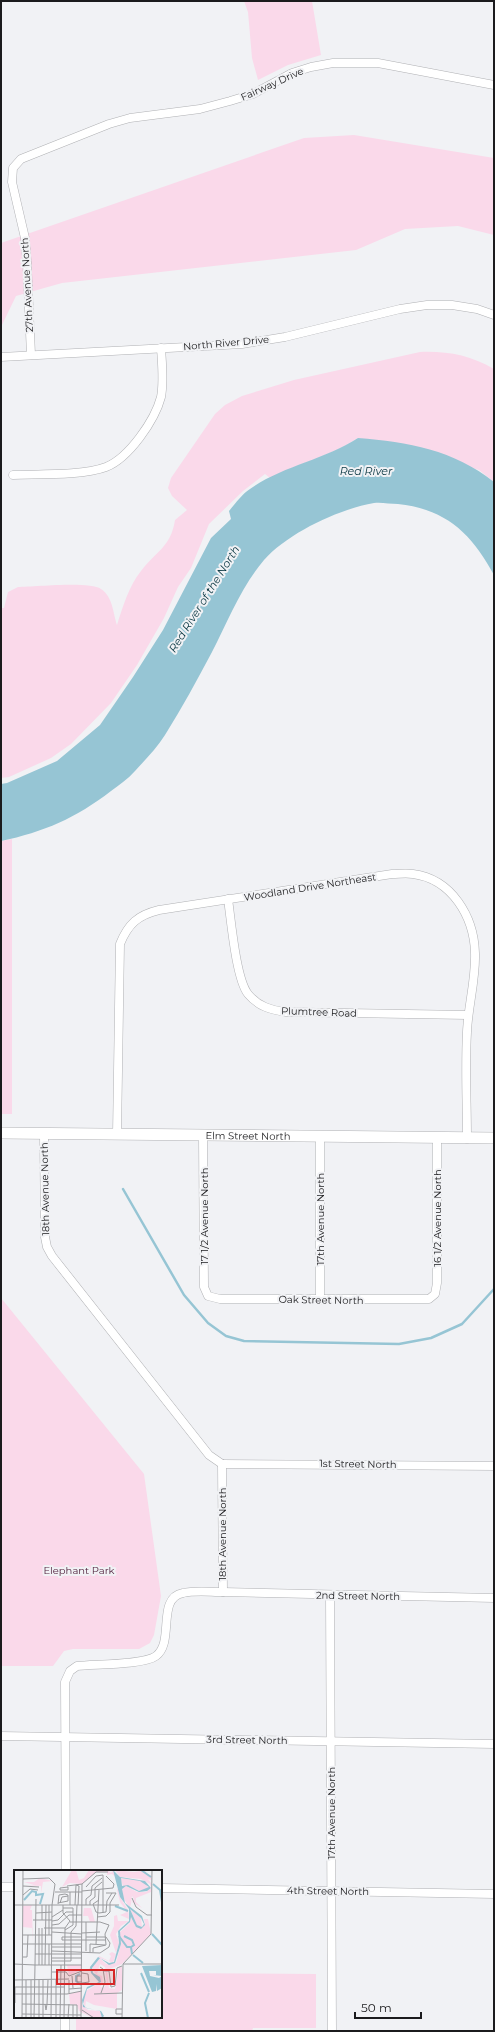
<svg xmlns="http://www.w3.org/2000/svg" width="495" height="2032" viewBox="0 0 495 2032" font-family="Montserrat,sans-serif">
<style>
.green{fill:#fad9ea}
.water{fill:#96c5d4}
.lines{fill:none;stroke-linecap:round;stroke-linejoin:round}
.stream{stroke:#96c5d4;stroke-width:2.5}
.street-casing{stroke:#b0b1b4;stroke-width:9}
.secondary-casing{stroke:#b0b1b4;stroke-width:12}
.street{stroke:#fff;stroke-width:8}
.secondary{stroke:#fff;stroke-width:11}
.labels{text-anchor:middle;dominant-baseline:central;stroke-width:4;stroke-linejoin:round;paint-order:stroke}
.street-label{font-size:10px;fill:#1b1b1d;stroke:#f1f2f5}
.park-label{font-size:10px;fill:#4c1b38;stroke:#f1f2f5}
.water-label{font-size:11px;font-style:italic;fill:#083641;stroke:#f1f2f5}
.inset-river{fill:none;stroke:#96c5d4;stroke-width:2}
.inset-road{fill:none;stroke:#9b9c9f;stroke-width:1}
.view{fill:#d62828;fill-opacity:0.15;stroke:#d62828;stroke-width:2}
.inset-edge{fill:none;stroke:#1b1b1d;stroke-width:2}
</style>
<rect width="100%" height="100%" fill="#f1f2f5"/>
<g class="green">
<path d="M244 1H312L321 55 288 65 258 80 252 58 248 12Z"/>
<path d="M354 135 494 158V235L458 226 405 229 356 250 62 283 16 296 1 327V243L304 138Z"/>
<path d="M420 352C447 351 470 355 494 369V482L479 470 358 438C331 456 299 463 270 478L265 474 243 491 209 524 191 568 178 587 164 618 137 665 111 703 71 744 51 758 9 777 1 778V608H4L8 592 18 587C34 587 90 581 101 589 113 597 113 613 117 625 123 606 129 586 141 571 156 551 171 547 175 520L187 510 172 496 168 488 171 478 215 414 225 405 242 396 294 380Z"/>
<path d="M12 839V1114H1V841Z"/>
<path d="M1 1298 144 1474 161 1596 154 1635 150 1643 139 1649H73L64 1651 53 1666H1Z"/>
<path d="M161 1973 316 1974V2028H253L252 2031H76V2017H161Z"/>
</g>
<path class="water" d="M358 438C408 442 454 450 494 482V575C472 534 446 509 398 504 390 504 381 502 374 503 339 509 288 533 264 560 241 587 228 621 212 652 197 680 182 708 165 735 157 748 145 760 135 771 128 779 119 785 111 791 76 818 44 832 1 841V784L7 783 57 761 100 725 133 677 163 630 211 538 231 519 229 511C235 504 242 494 250 489 282 466 324 460 358 438Z"/>
<g class="lines">
<path class="stream" d="M123 1189 184 1295 208 1323 226 1336 244 1341 399 1344 431 1338 462 1324 494 1289"/>
<defs>
<g id="street">
<path d="M31 355 27 262 25 238 12 182 13 168 21 159 109 124 130 118 200 109 230 101 253 94 292 73 311 67 333 63H378L494 85"/>
<path d="M1 357 242 344 285 337 400 309 427 305H452L477 309 494 315"/>
<path d="M13 475C39 474 82 476 106 467 129 458 155 420 161 397 164 381 162 364 161 348"/>
<path d="M228 899C231 920 236 979 248 994 258 1006 270 1010 286 1012L468 1015"/>
<path d="M44 1135 45 1237 47 1247 52 1256 209 1455 222 1464"/>
<path d="M117 1135 120 944C128 924 138 915 159 910L392 874C399 874 406 873 413 874 452 879 474 917 475 953 476 979 468 1006 467 1032 465 1067 467 1103 467 1139"/>
<path d="M203 1136 204 1287 208 1296 220 1299H429L435 1294 437 1283V1139"/>
<path d="M320 1300V1138"/>
<path d="M222 1464 494 1466"/>
<path d="M222 1464 223 1592"/>
<path d="M330 1595 332 2031"/>
<path d="M1 1736 494 1744"/>
<path d="M66 1871 65 1682 70 1671 77 1666C94 1664 144 1665 156 1656 175 1642 156 1598 183 1593 195 1590 210 1592 223 1592L494 1598"/>
<path d="M1 1887H15"/>
<path d="M161 1888 494 1894"/>
<path d="M65 2031V2017"/>
</g>
<g id="secondary">
<path id="s1" d="M1 1133 494 1138"/>
</g>
</defs>
<use href="#street" class="street-casing"/>
<use href="#secondary" class="secondary-casing"/>
<use href="#street" class="street"/>
<use href="#secondary" class="secondary"/>
</g>
<g class="labels">
<g class="street-label">
<text transform="translate(272 84) rotate(-24)">Fairway Drive</text>
<text transform="translate(27 285) rotate(-93)">27th Avenue North</text>
<text transform="translate(226 343) rotate(-5)">North River Drive</text>
<text transform="translate(310 887) rotate(-9)">Woodland Drive Northeast</text>
<text transform="translate(319 1012) rotate(2)">Plumtree Road</text>
<text stroke="none"><textPath href="#s1" startOffset="247">Elm Street North</textPath></text>
<text transform="translate(45 1189) rotate(-91)">18th Avenue North</text>
<text transform="translate(204 1216) rotate(-90)">17 1/2 Avenue North</text>
<text transform="translate(437 1218) rotate(-90)">16 1/2 Avenue North</text>
<text transform="translate(320 1219) rotate(-90)">17th Avenue North</text>
<text transform="translate(321 1300) rotate(1)">Oak Street North</text>
<text transform="translate(358 1464) rotate(1)">1st Street North</text>
<text transform="translate(222 1534) rotate(-90)">18th Avenue North</text>
<text transform="translate(358 1596) rotate(1)">2nd Street North</text>
<text transform="translate(247 1740) rotate(1)">3rd Street North</text>
<text transform="translate(331 1813) rotate(-90)">17th Avenue North</text>
<text transform="translate(328 1891) rotate(1)">4th Street North</text>
</g>
<g class="park-label">
<text x="79" y="1570">Elephant Park</text>
</g>
<g class="water-label">
<text x="366" y="471">Red River</text>
<text transform="translate(204 599) rotate(-58)">Red River of the North</text>
</g>
</g>
<g transform="translate(14 1870)">
<rect width="148" height="148" fill="#f1f2f5"/>
<path d="M58 0H62L65 10 70 8 75 0H94L97 3 99 0 103 8 98 4 93 5V2H82L68 14 56 13 48 17ZM101 0 120 2 132 0V3L138 6 137 10 134 9 137 13V22L122 28V32L128 38 118 32 120 29 118 26 117 34 116 37 113 34 108 25V19L112 16 123 22H132L137 18 136 14 127 9 106 7ZM26 8 39 11 29 12 27 23V16L9 15H20L10 12H20ZM106 8 129 11 135 18 125 21 116 16H109ZM105 17 106 27 114 40 115 49 106 45 113 42 108 40 111 39 106 32 103 20H93H103ZM18 35 16 40H18L19 73 18 58 9 57V36ZM70 38H77L81 52H76L74 46H69ZM116 39 127 48 128 57 123 55ZM103 45 104 51H115L107 56 102 64 105 73 102 83 96 65 100 56V46ZM117 47 126 59 131 55 130 49H134L137 64 108 94 93 100 95 118 101 119 105 96 108 97V120L103 123V139L80 135 72 131 71 138 69 130 72 121 87 112 78 98 86 88 92 94 102 93 107 74 105 63 116 53ZM86 94 91 97 93 113 90 118 86 117 89 113 88 106 83 104ZM98 82 102 84 99 93 84 87 76 100H68H74L85 86 95 91 97 86 95 84ZM53 95H67V100L55 105ZM67 121 68 135 74 140 86 141 88 148H79L65 141 63 135 56 134 55 124Z" fill="#fad9ea" fill-rule="evenodd"/>
<path d="M99 0 106 7 131 11 137 18 133 21 125 22 112 16 108 19 111 33 128 46 131 55 127 59 122 57 117 47 116 52 106 61 107 74 101 93 95 95 86 88 78 98 79 103 86 107 87 112 73 119 69 134 72 138 87 141 90 146 88 148 86 141 69 137 68 130 73 117 85 112 77 103 76 97 84 87 95 93 100 92 105 73 104 61 115 51V39L106 27ZM107 8 126 11 135 17 125 21 114 15 108 16ZM116 39 127 48 130 54 128 57 123 55ZM148 95V106L139 105H142V101H135L136 106 145 108 148 106V118L143 121V114L142 121 138 122 128 96Z" fill="#96c5d4" fill-rule="evenodd"/>
<path class="inset-river" d="M127 0 137 7M139 14 146 20 148 32M10 30 18 21 22 22V25L29 24 26 34M101 36 114 41M138 64 148 75M105 66 113 77H117L118 84M110 66 118 70 120 75 117 77M119 85 129 93M127 103 135 122M66 104 62 106V111L67 115M134 148 131 133 135 123"/>
<path class="inset-road" d="M9 9 35 8 41 14 38 35 37 148M68 14 82 2H94M9 16 25 17M53 16 68 14M54 17V20H46V18ZM72 17 82 6 89 5V43M68 21 99 18 100 14 92 6M41 22H68M9 25 16 19 24 20M118 28 122 37 133 45H138M22 29 21 95H68M44 33 54 31V25L51 24M46 33 48 27 54 26M44 34 45 25 51 24M0 35H105M49 35V43L56 51 51 58 50 148M56 35V22M61 35 62 15 65 16 64 35M72 35V29L77 25 78 16 88 8M76 35V31L81 27V18L88 12M49 38H59V55L51 60M22 43 38 42M85 43 92 42 93 31 98 23M85 43 82 42 79 34 85 30M38 47 49 40M83 47 92 46 96 42V33L102 23H92M19 50H38M28 50V35M38 51 44 50 52 42H59M56 52H86L95 55 91 64 92 75 79 78V82M38 55 45 54 55 45H68M30 58H51M38 62 68 64M68 63 86 62M8 65H38M35 65V35M68 67H48V70H91M72 67H92L96 73 95 77M9 74H68M82 74 85 20M38 77H68M38 81 86 83 95 77M72 81V52M76 82V74L91 75M21 84H68M9 87H13L14 65M38 88H68M38 91H57V62L62 56 63 35M0 94 21 95 20 148M109 94 137 64 138 0M109 94H148M25 95V58M28 95V58M31 95 32 35M35 95V74M86 97 89 99 91 112 87 123M90 101H95L97 117M38 102H52L55 106M55 106 68 101M58 106 59 118M67 106H63V112H68M0 110 55 109M17 110V148M68 113 75 112 74 104 68 103M97 117 101 116 103 98 108 96M55 119 68 118M55 123V110M0 124H53L68 121M80 124 108 123M1 133V117H51M8 134 63 135V148M31 134 32 140 33 134M33 134 34 110M108 139H102V144H108M68 140 80 148M8 144 67 145M8 148 9 0M12 148V110M25 148V110M29 148V110M42 148V109M46 148 47 95M54 148 55 134M59 148V135M67 148 68 14M108 148 109 94"/>
<path class="view" d="M43 100H100V114H43Z"/>
<rect width="148" height="148" class="inset-edge"/>
</g>
<rect width="495" height="2032" fill="none" stroke="#1b1b1d" stroke-width="4"/>
<path d="M355 2012v6h66v-6" fill="none" stroke="#1b1b1d" stroke-width="2"/>
<text x="361" y="2012" font-size="12" fill="#1b1b1d" stroke="#f1f2f5" stroke-width="3" paint-order="stroke">50 m</text>
</svg>
